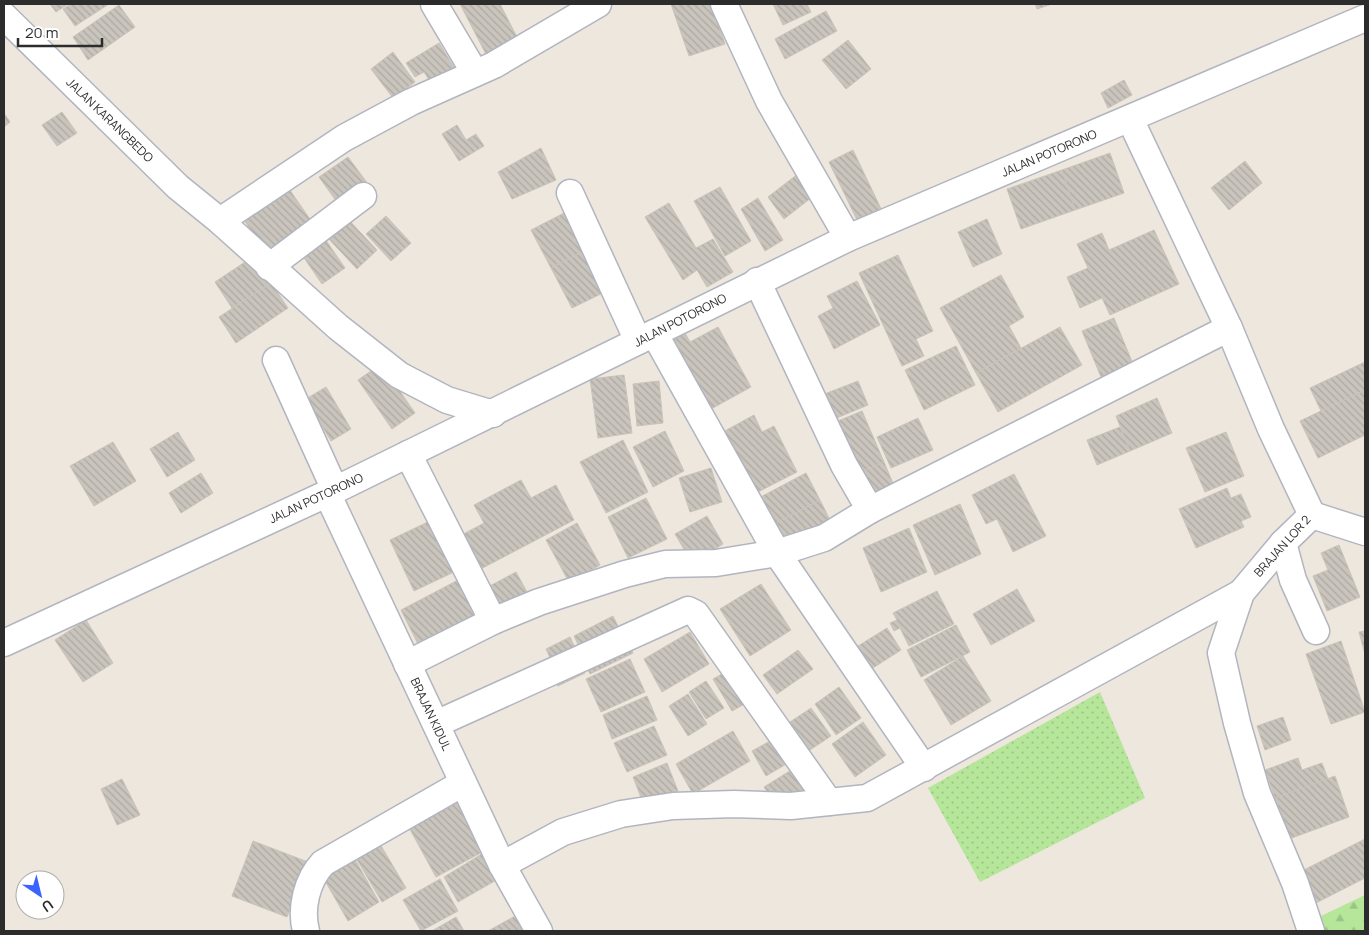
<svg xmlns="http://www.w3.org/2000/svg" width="1369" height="935" viewBox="0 0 1369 935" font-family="Manrope,sans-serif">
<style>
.grass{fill:url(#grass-dots)}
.forest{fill:url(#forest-firs)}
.building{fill:url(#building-back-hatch);stroke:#cac3b8}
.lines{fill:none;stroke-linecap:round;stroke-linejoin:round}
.street-casing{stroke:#b2b5c0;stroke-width:29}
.street{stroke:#fff;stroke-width:26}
.labels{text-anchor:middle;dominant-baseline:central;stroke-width:4;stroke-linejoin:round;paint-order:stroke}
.street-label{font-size:12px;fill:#2c2c2c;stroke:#fff}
</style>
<defs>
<pattern id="grass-dots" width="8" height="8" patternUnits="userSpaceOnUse" patternTransform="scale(1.25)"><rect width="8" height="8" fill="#b5e69a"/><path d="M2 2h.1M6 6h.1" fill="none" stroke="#9cc585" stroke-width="1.8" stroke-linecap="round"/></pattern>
<pattern id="forest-firs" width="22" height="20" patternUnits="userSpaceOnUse" patternTransform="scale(1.25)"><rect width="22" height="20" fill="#b5e69a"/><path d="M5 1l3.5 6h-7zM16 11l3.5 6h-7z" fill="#9cc585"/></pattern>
<pattern id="building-back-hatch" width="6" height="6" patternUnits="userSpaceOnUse" patternTransform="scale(1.25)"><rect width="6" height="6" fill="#c9c5bd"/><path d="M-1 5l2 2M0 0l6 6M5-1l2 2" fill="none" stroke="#ada9a3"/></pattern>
</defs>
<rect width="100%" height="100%" fill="#eee7de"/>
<path class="grass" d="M1100 692 1145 798 980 882 928 788Z"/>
<path class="forest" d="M1365 895V931H1305L1302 925Z"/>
<g class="building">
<path d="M50 4H68L56 12Z"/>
<path d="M71 4H109L75 26 63 9Z"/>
<path d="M460 4H500L520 43 488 58Z"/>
<path d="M671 4H711L725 44 689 56Z"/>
<path d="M773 4H807L811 12 783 25Z"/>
<path d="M1035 4H1052L1037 9Z"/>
<path d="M119 5 135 27 88 60 73 37Z"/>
<path d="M826 11 837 31 785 59 775 39Z"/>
<path d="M848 40 871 69 846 89 822 60Z"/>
<path d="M439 43 455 69 431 83 424 72 415 77 406 63Z"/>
<path d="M393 52 415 82 393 98 371 69Z"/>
<path d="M1124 80 1132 95 1108 108 1101 93Z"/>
<path d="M62 112 77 133 57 146 42 125Z"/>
<path d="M4 113 10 122 4 127Z"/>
<path d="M457 125 466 140 476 134 484 146 459 161 442 134Z"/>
<path d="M541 148 556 180 512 199 498 172Z"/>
<path d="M853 150 882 211 858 222 829 162Z"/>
<path d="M1110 153 1124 193 1075 210 1062 170Z"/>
<path d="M348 157 368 184 339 205 319 177Z"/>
<path d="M1245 161 1262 183 1229 210 1211 188Z"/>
<path d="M1062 170 1075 210 1021 229 1007 189Z"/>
<path d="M799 173 816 194 784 219 768 197Z"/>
<path d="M287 186 312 222 267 253 242 217Z"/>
<path d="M720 187 751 241 725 256 694 201Z"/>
<path d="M758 198 783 240 765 251 741 209Z"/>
<path d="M669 203 696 248 713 239 733 272 707 287 697 270 683 280 645 217Z"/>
<path d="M570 210 590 248 551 268 531 230Z"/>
<path d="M345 216 377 250 357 269 325 235Z"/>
<path d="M386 216 411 243 391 261 366 234Z"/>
<path d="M987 219 1002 254 973 267 958 232Z"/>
<path d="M1154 230 1179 284 1110 315 1102 298 1080 308 1067 277 1088 268 1077 244 1102 233 1109 250Z"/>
<path d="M323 236 345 268 322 284 300 252Z"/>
<path d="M590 248 611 289 572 308 551 268Z"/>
<path d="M898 255 933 331 916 339 924 356 902 366 859 273Z"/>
<path d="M254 256 271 283 232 308 215 282Z"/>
<path d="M1001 275 1024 317 1009 326 1021 348 976 373 940 308Z"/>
<path d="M857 281 880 325 834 349 818 316 833 308 827 296Z"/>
<path d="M271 283 288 308 236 343 219 317Z"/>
<path d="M1114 318 1133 364 1101 377 1082 331Z"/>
<path d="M718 327 751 387 702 414 664 345 685 333 690 342Z"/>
<path d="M1060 327 1082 365 998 412 976 373Z"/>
<path d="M956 346 975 385 924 410 905 370Z"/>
<path d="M1365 362V390L1321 411 1310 388Z"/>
<path d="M381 364 415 413 392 429 358 380Z"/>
<path d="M624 375 632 433 598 438 590 379Z"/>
<path d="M659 381 663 423 637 426 633 384Z"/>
<path d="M858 381 868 405 832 420 822 395Z"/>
<path d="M326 387 351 429 331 441 306 399Z"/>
<path d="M1365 390V435L1318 458 1300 421Z"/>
<path d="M1157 398 1172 433 1130 451 1116 416Z"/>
<path d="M862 411 884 462 855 475 833 423Z"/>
<path d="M754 415 762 432 774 426 797 472 754 494 723 432Z"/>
<path d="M918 418 933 450 891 468 877 437Z"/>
<path d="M1120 427 1130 451 1097 465 1087 440Z"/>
<path d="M665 431 684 471 653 487 633 447Z"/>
<path d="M178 432 195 460 167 477 150 449Z"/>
<path d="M1226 432 1244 476 1205 492 1186 448Z"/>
<path d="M623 440 648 492 606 513 580 462Z"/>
<path d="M113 442 136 481 94 506 70 466Z"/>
<path d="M884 462 897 493 869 506 855 475Z"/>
<path d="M711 468 722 502 690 512 679 478Z"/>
<path d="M201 473 213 493 181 513 169 493Z"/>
<path d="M806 473 820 500 767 528 753 501Z"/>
<path d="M1014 474 1046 536 1013 552 997 519 986 524 972 495Z"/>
<path d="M521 480 531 498 556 485 574 520 477 571 458 537 484 523 474 505Z"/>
<path d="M1227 488 1231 498 1241 494 1251 517 1241 521 1244 527 1196 548 1179 509Z"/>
<path d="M646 498 667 539 628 558 608 517Z"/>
<path d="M820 500 832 524 779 551 767 528Z"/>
<path d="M960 504 981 554 935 575 913 525Z"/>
<path d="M707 516 723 544 692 563 675 534Z"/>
<path d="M432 520 456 571 414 591 390 540Z"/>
<path d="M577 523 600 565 569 582 546 540Z"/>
<path d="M909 528 927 572 881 592 863 548Z"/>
<path d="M1339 545 1360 597 1327 611 1313 576 1328 570 1321 553Z"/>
<path d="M516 572 532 601 502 617 486 588Z"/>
<path d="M462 578 481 614 419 646 401 610Z"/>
<path d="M761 584 791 630 750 656 720 609Z"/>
<path d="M1017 589 1035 621 991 645 973 614Z"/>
<path d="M937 591 954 624 909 646 900 628 894 631 890 623 897 620 893 613Z"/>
<path d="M613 616 622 634 583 655 574 636Z"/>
<path d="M86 620 113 663 83 682 55 640Z"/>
<path d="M956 625 970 652 921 677 907 650Z"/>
<path d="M887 628 901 650 865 673 850 651Z"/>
<path d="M1365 631V654L1359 632Z"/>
<path d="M690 632 709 664 662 692 644 659Z"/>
<path d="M570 637 579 656 555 668 546 649Z"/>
<path d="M627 641 633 653 590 674 584 662Z"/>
<path d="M1341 641 1365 712 1331 724 1306 654Z"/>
<path d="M798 650 813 669 777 694 763 675Z"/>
<path d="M963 656 991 701 951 725 924 680Z"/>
<path d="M630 659 645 692 601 712 586 679Z"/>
<path d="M580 664 585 673 558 686 553 678Z"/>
<path d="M731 669 750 701 732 711 713 679Z"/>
<path d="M706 681 724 708 706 719 689 692Z"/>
<path d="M839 687 861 718 836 735 815 704Z"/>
<path d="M688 694 707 724 688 736 669 706Z"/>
<path d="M647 696 657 720 612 739 603 715Z"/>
<path d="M811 708 831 736 810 750 790 722Z"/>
<path d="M1283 717 1291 740 1265 750 1257 726Z"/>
<path d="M863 722 886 755 855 777 832 744Z"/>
<path d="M654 726 667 755 627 772 614 743Z"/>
<path d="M733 731 750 761 693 794 676 764Z"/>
<path d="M779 736 793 760 766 776 752 751Z"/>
<path d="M1298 758 1302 770 1322 763 1328 779 1275 798 1265 770Z"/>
<path d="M667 763 678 791 644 805 633 777Z"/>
<path d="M801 764 817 791 775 803 764 787Z"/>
<path d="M1335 776 1349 817 1289 839 1275 798Z"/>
<path d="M122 779 140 815 117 825 101 789Z"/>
<path d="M456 794 486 850 436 877 406 822Z"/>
<path d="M377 839 406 888 382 902 353 853Z"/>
<path d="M1365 839V878L1312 905 1296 874Z"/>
<path d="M253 841 308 862 287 917 232 896Z"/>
<path d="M485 852 500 878 458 902 444 877Z"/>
<path d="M352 854 379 902 348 921 320 872Z"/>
<path d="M440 879 458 911 421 931 403 900Z"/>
<path d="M517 915 526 931H488Z"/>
<path d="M456 917 464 931H432Z"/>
</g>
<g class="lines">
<defs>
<g id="street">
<path d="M434 4 475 73"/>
<path d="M724 4 769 101 848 238"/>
<path d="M4 16 178 187 220 221 338 327 399 375 447 400 493 414"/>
<path d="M1130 119 1229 328 1271 429 1312 515 1283 543 1241 593 1221 653 1237 723 1257 793 1295 883 1311 931"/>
<path d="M570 193 638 341"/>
<path d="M220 221 344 138 411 102 494 65 598 4"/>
<path d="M269 267 363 196"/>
<path d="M654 333 777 553 924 768"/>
<path d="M276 360 335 490"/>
<path d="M408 454 493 621"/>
<path d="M327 493 502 865 539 931"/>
<path d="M870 510 1229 328"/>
<path d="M1312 515 1365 532"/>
<path d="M1283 543 1293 580 1316 631"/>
<path d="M4 643 335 490 848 238 1365 18"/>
<path d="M407 664 493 621 539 602 625 574 665 564 716 563 777 553 824 538 870 510 844 465 757 281"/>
<path d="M436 724 688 610 696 614 829 802"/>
<path d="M502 865 563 832 621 814 673 806 734 804 791 806 867 798 1241 593"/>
<path d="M306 931C300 908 307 880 323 863L463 783"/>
</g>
</defs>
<use href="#street" class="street-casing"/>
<use href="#street" class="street"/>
</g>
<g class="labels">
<g class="street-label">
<text transform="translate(110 120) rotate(44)">JALAN KARANGBEDO</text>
<text transform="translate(1049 153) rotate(-23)">JALAN POTORONO</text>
<text transform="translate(680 320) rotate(-27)">JALAN POTORONO</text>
<text transform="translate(316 498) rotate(-25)">JALAN POTORONO</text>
<text transform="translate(1282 546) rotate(-48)">BRAJAN LOR 2</text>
<text transform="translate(431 714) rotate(65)">BRAJAN KIDUL</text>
</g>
</g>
<rect width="1369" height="935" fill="none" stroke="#2c2c2c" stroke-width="10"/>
<g transform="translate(40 895) rotate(145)"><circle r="24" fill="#ffffff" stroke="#ababab"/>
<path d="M0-4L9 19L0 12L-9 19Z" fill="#3a63ff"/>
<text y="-8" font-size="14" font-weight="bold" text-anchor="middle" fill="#2c2c2c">U</text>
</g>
<path d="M18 38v8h84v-8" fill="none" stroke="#2c2c2c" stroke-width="2.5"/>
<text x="25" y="38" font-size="15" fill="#2c2c2c" stroke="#ffffff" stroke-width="4" paint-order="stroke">20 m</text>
</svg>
